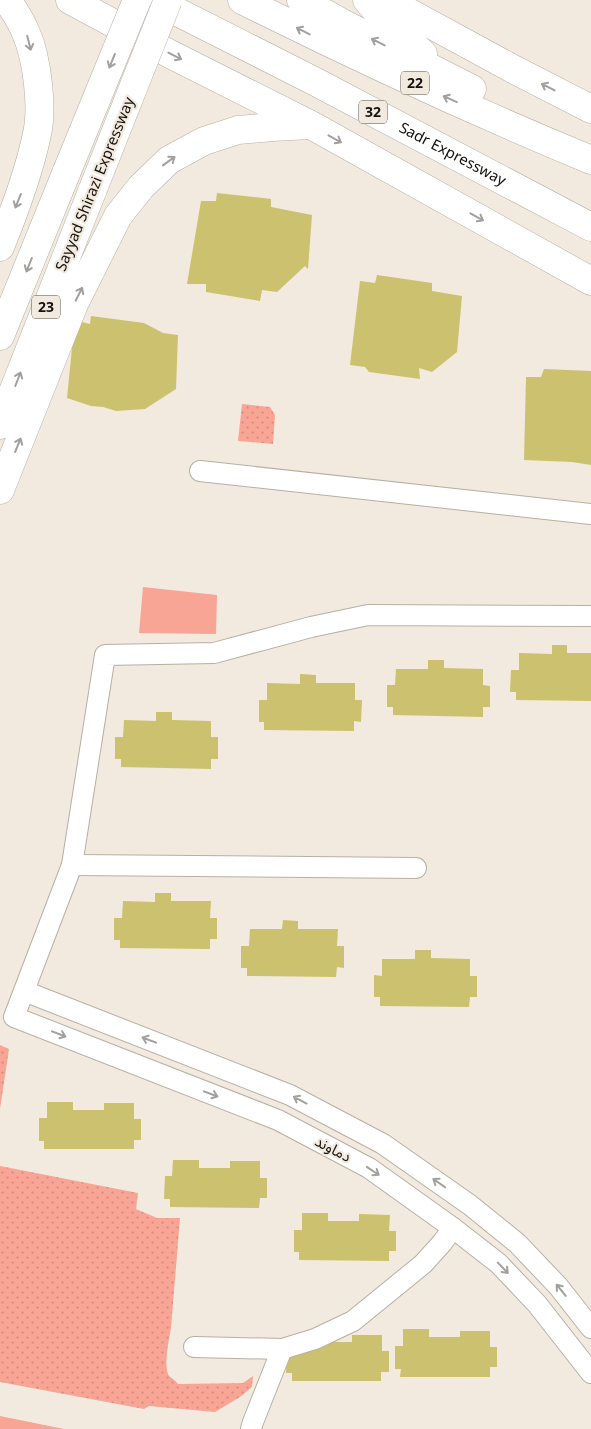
<svg xmlns="http://www.w3.org/2000/svg" width="591" height="1429" viewBox="0 0 591 1429" font-family="Georgia,'Noto Sans Arabic',serif">
<style>
.grass{fill:#f8a596}
.park{fill:url(#park-dots)}
.building{fill:#ccc16e}
.lines{fill:none;stroke-linecap:round;stroke-linejoin:round}
.minor-casing{stroke:#b7afa4;stroke-width:22}
.trunk-casing{stroke:#b7afa4;stroke-width:29}
.minor{stroke:#fff;stroke-width:20}
.trunk{stroke:#fff;stroke-width:28}
.trunk-bridge-casing{stroke:#b7afa4;stroke-width:29;stroke-linecap:butt}
.trunk-bridge{stroke:#fff;stroke-width:28}
.oneway{stroke:#a1a09f}
.labels{text-anchor:middle;dominant-baseline:central;stroke-width:4.5;stroke-linejoin:round;paint-order:stroke}
.shield{fill:#f2eade;stroke:#57534c;stroke-width:1}
.shield-label{font-size:14px;font-weight:bold;fill:#15120e}
.street-label{font-size:15px;fill:#15120e;stroke:#f2eade}
</style>
<defs>
<pattern id="park-dots" width="8" height="8" patternUnits="userSpaceOnUse" patternTransform="scale(1.25)"><rect width="8" height="8" fill="#f8a596"/><path d="M2 2h.1M6 6h.1" fill="none" stroke="#d48d80" stroke-width="1.8" stroke-linecap="round"/></pattern>
</defs>
<rect width="100%" height="100%" fill="#f2eade"/>
<g class="grass">
<path d="M143 587 217 595 216 634 139 633Z"/>
<path d="M0 1416 64 1429H0Z"/>
</g>
<g class="park">
<path d="M242 404 270 407 275 415 273 444 238 441Z"/>
<path d="M0 1045 9 1049 0 1109Z"/>
<path d="M0 1166 138 1193 136 1209 157 1218H180L171 1328C169 1339 163 1367 169 1376 172 1378 176 1381 178 1384L243 1383 253 1376 252 1387 240 1397 215 1412 149 1406 144 1409 0 1382Z"/>
</g>
<g class="building">
<path d="M217 193 271 199V207L312 215 308 269 305 266 277 292 262 290 260 301 206 292V284H187L201 201H216Z"/>
<path d="M377 275 432 283V291L462 296 457 352 432 372 419 368 420 379 369 372 365 367 350 365 360 281 375 283Z"/>
<path d="M91 316 144 323 163 333 178 335 176 389 145 409 116 411 103 407 91 406 67 398 73 338 78 321 90 324Z"/>
<path d="M544 369 591 371V465L572 462 524 460 526 377H541Z"/>
<path d="M552 645H567V653H591V701L516 700V692H510L511 670H519V653L552 654Z"/>
<path d="M428 660H444V668L483 669V685L490 686V707H483V717L393 715V707H387V685H395L396 669H428Z"/>
<path d="M300 674 316 675V683H355V700H362L361 722 354 721V731L264 730V722H259V700H267V683L300 684Z"/>
<path d="M156 712H172V720L211 721V737H218V759H211V769L121 767V759H115V737H123L124 720 156 721Z"/>
<path d="M155 893H171V901H211L210 918H217V939H210V949L120 948V940H114V918H122L123 901 155 902Z"/>
<path d="M283 920 298 921V929H338L337 946H344V968L337 967 336 977 247 976V968H241V946H249L250 929H282Z"/>
<path d="M415 950H431V958L470 959V976H477V997H470L469 1007 380 1006V997H374V975L382 976V959H415Z"/>
<path d="M47 1102H73V1110H104V1103H134V1119H141V1140H134V1149H44V1141H39V1118H47Z"/>
<path d="M173 1160H199V1168H230V1161H260V1178H267V1198H260L259 1208 170 1207V1199H164L165 1176H172Z"/>
<path d="M302 1213H328V1221H359V1214L390 1215 389 1231H396V1251H389V1261L299 1260V1252H294V1230H302Z"/>
<path d="M403 1329H429V1337H460V1331H490V1347H497V1367H490V1377H400L401 1369H395V1346H403Z"/>
<path d="M294 1334H321V1342H352V1335H382V1351H389V1372H381V1381H292V1373H286L287 1350 294 1351Z"/>
</g>
<g class="lines">
<defs>
<g id="minor">
<path d="M200 471 591 514"/>
<path d="M591 616 368 615 311 627 214 653 105 655 72 865 14 1017 278 1120 369 1168 453 1228 498 1263 537 1304 591 1373"/>
<path d="M72 865 416 868"/>
<path d="M24 991 290 1095 383 1144 470 1205 517 1243 558 1286 591 1328"/>
<path d="M194 1347 282 1349 315 1339 353 1321 423 1264 442 1243 453 1228"/>
<path d="M251 1429 253 1422 282 1349"/>
</g>
<g id="trunk">
<path d="M70 0 170 54 311 125 591 281"/>
<path id="s1" d="M154 0 314 81 591 227"/>
<path d="M242 0C356 57 473 111 591 160"/>
<path d="M301 0 344 24 472 89"/>
<path d="M367 0 381 16 423 54"/>
<path d="M386 0 513 69 591 109"/>
<path d="M0 247C15 210 29 173 37 134 43 107 37 58 26 33 21 21 14 10 7 0"/>
<path d="M0 336 67 171"/>
<path d="M0 425 93 189"/>
<path d="M0 490 74 304 118 216 141 187 169 160 204 141 238 130 273 127 309 125"/>
</g>
</defs>
<use href="#minor" class="minor-casing"/>
<use href="#trunk" class="trunk-casing"/>
<use href="#minor" class="minor"/>
<use href="#trunk" class="trunk"/>
<defs>
<g id="trunk-bridge">
<path d="M67 171 137 0"/>
<path d="M93 189 168 0"/>
</g>
</defs>
<use href="#trunk-bridge" class="trunk-bridge-casing"/>
<use href="#trunk-bridge" class="trunk-bridge"/>
</g>
<defs><path id="oneway-shaft" d="M-6 0H5M1.5-3L5.5 0L1.5 3" fill="none" stroke-width="1.6" stroke-linecap="round" stroke-linejoin="round" transform="scale(1.25)"/></defs>
<g class="oneway">
<use href="#oneway-shaft" transform="translate(303 31) rotate(-153)"/>
<use href="#oneway-shaft" transform="translate(378 42) rotate(-153)"/>
<use href="#oneway-shaft" transform="translate(29 43) rotate(76)"/>
<use href="#oneway-shaft" transform="translate(175 56) rotate(27)"/>
<use href="#oneway-shaft" transform="translate(112 61) rotate(112)"/>
<use href="#oneway-shaft" transform="translate(548 87) rotate(-153)"/>
<use href="#oneway-shaft" transform="translate(450 99) rotate(-156)"/>
<use href="#oneway-shaft" transform="translate(335 139) rotate(29)"/>
<use href="#oneway-shaft" transform="translate(169 161) rotate(-36)"/>
<use href="#oneway-shaft" transform="translate(18 201) rotate(112)"/>
<use href="#oneway-shaft" transform="translate(477 217) rotate(29)"/>
<use href="#oneway-shaft" transform="translate(29 265) rotate(112)"/>
<use href="#oneway-shaft" transform="translate(79 294) rotate(-63)"/>
<use href="#oneway-shaft" transform="translate(18 379) rotate(-69)"/>
<use href="#oneway-shaft" transform="translate(18 445) rotate(-68)"/>
<use href="#oneway-shaft" transform="translate(59 1034) rotate(21)"/>
<use href="#oneway-shaft" transform="translate(149 1040) rotate(-159)"/>
<use href="#oneway-shaft" transform="translate(211 1094) rotate(21)"/>
<use href="#oneway-shaft" transform="translate(300 1100) rotate(-152)"/>
<use href="#oneway-shaft" transform="translate(373 1171) rotate(34)"/>
<use href="#oneway-shaft" transform="translate(439 1183) rotate(-145)"/>
<use href="#oneway-shaft" transform="translate(503 1268) rotate(46)"/>
<use href="#oneway-shaft" transform="translate(561 1290) rotate(-129)"/>
</g>
<g class="labels">
<g class="shield">
<rect x="401" y="71.5" width="28" height="23" rx="4"/>
<rect x="359" y="100.5" width="28" height="23" rx="4"/>
<rect x="32" y="295.5" width="28" height="23" rx="4"/>
</g>
<g class="shield-label">
<text x="415" y="83">22</text>
<text x="373" y="112">32</text>
<text x="46" y="307">23</text>
</g>
<g class="street-label">
<text stroke="none"><textPath href="#s1" startOffset="336">Sadr Expressway</textPath></text>
<text transform="translate(95 184) rotate(-68)">Sayyad Shirazi Expressway</text>
<text transform="translate(333 1149) rotate(28)">دماوند</text>
</g>
</g>
</svg>
